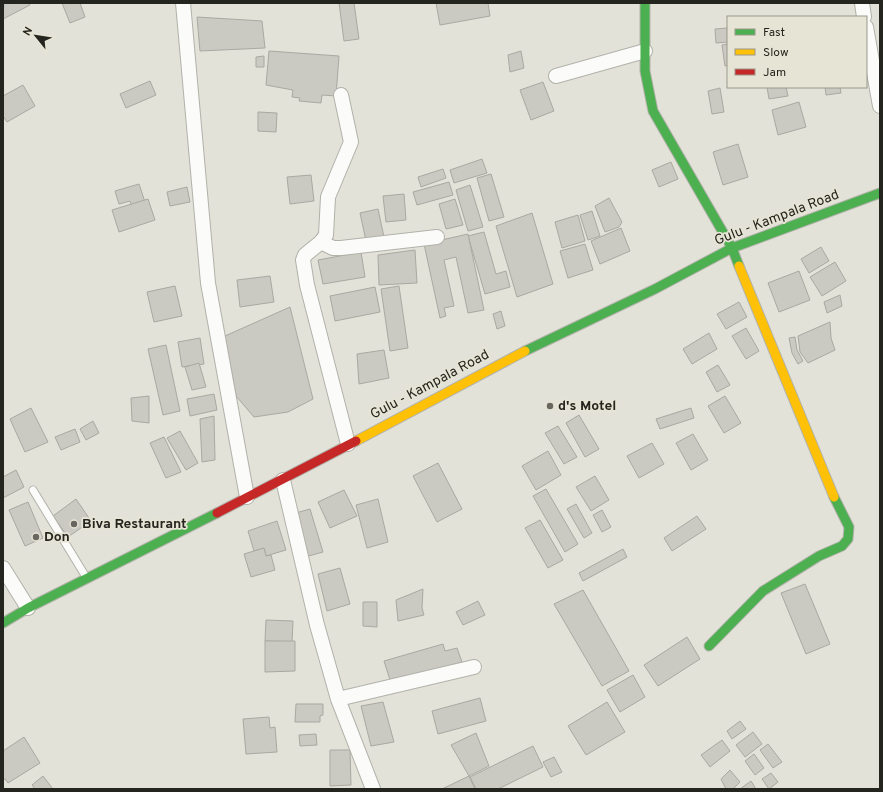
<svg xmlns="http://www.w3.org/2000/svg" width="883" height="792" viewBox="0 0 883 792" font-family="Overpass,sans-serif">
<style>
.building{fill:#cacac3;stroke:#a9a8a1}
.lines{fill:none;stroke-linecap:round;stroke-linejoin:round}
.lane-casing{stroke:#b2b2ab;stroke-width:9}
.street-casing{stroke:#b2b2ab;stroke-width:16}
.fast-casing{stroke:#b2b2ab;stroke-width:11}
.slow-casing{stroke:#b2b2ab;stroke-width:11}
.jam-casing{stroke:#b2b2ab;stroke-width:11}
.lane{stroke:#fbfbf9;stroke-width:7}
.street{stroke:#fbfbf9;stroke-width:14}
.fast{stroke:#4caf50;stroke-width:9}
.slow{stroke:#ffc107;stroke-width:9}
.jam{stroke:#c62828;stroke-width:9}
.poi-dot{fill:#676760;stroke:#e6e5d5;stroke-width:1.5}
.labels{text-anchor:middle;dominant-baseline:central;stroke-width:3.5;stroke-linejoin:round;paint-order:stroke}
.street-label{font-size:14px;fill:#25251f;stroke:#e6e5d5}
.poi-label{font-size:14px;font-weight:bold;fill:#25251f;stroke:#e6e5d5;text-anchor:start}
</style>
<rect width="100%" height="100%" fill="#e2e2d9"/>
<g class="building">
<path d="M4 3H29L30 5 3 19Z"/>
<path d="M62 3H80L85 17 70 23Z"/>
<path d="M339 3H354L359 39 344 41Z"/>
<path d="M436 3H488L490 16 440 25Z"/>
<path d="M197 17 262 21 265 48 200 51Z"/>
<path d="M728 28V42L716 43 715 29Z"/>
<path d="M728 44V65L725 66 722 45Z"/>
<path d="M269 51 339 56 336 96 322 95 321 103 299 101 300 98 292 97 293 90 266 85Z"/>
<path d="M521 51 524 68 510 72 508 55Z"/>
<path d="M264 56V67H256V57Z"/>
<path d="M150 81 156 95 126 108 120 94Z"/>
<path d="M543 82 554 111 531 120 520 90Z"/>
<path d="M23 85 35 106 7 122 3 116V96Z"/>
<path d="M767 87H786L788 96 769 99Z"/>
<path d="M825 87H840L841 93 826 95Z"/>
<path d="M720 88 724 112 712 114 708 91Z"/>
<path d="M799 102 806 127 778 135 772 110Z"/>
<path d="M258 112 277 113 276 132 258 131Z"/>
<path d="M738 144 748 177 723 185 713 152Z"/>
<path d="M482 159 487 173 454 183 450 170Z"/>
<path d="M671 162 678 179 659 187 652 170Z"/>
<path d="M443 169 446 178 421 187 418 177Z"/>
<path d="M491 174 504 217 489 221 477 178Z"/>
<path d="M311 175 314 201 290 204 287 177Z"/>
<path d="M449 182 453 195 417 205 413 192Z"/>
<path d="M139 184 146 205 133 209 130 201 119 204 115 191Z"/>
<path d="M470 185 483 227 468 231 456 190Z"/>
<path d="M187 187 190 202 170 206 167 192Z"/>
<path d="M404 194 406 220 386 222 383 196Z"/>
<path d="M609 198 622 222 619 227 605 232 595 206Z"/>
<path d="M148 199 155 220 119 232 112 210Z"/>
<path d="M455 199 463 225 446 229 439 204Z"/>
<path d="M378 209 384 237 366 241 360 213Z"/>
<path d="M592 211 600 236 588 240 580 215Z"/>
<path d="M532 213 553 284 517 297 496 226Z"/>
<path d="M578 215 585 241 562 248 555 222Z"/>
<path d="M621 228 630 251 600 264 591 241Z"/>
<path d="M484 232 496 274 506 271 510 287 485 294 468 236Z"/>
<path d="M468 234 484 310 468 313 456 257 444 260 454 306 444 308 446 316 440 318 424 244Z"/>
<path d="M585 244 593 270 568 278 560 251Z"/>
<path d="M821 247 829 261 809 273 801 259Z"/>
<path d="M415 250 417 283 379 285 378 255Z"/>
<path d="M361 252 365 277 323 284 318 260Z"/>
<path d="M835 262 846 281 822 296 810 277Z"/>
<path d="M799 271 810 300 779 312 768 283Z"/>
<path d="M270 276 274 302 240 307 237 280Z"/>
<path d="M175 286 182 316 154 322 147 292Z"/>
<path d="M399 286 408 348 390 351 381 289Z"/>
<path d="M375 287 380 312 335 321 330 296Z"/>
<path d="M840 295 842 306 827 313 824 302Z"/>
<path d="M739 302 747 317 726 329 717 314Z"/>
<path d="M290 307 313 399 288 412 254 417 236 396 225 336Z"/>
<path d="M501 311 505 326 497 329 493 314Z"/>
<path d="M830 322 831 338 835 350 808 363 800 352 798 336Z"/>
<path d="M746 328 759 351 746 359 732 336Z"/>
<path d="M709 333 717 349 692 364 683 349Z"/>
<path d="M795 337 797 350 803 361 798 364 792 353 789 338Z"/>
<path d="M200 338 204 364 182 367 178 342Z"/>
<path d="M166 345 180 411 163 415 148 349Z"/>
<path d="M384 350 389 378 359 384 357 354Z"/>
<path d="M199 363 206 387 192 390 185 367Z"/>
<path d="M718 365 730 385 717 392 706 372Z"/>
<path d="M214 394 217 410 190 416 187 399Z"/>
<path d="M149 396V423L132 421 131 398Z"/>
<path d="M725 396 741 423 724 433 708 406Z"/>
<path d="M31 408 48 442 25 452 10 419Z"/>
<path d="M691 408 694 418 660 429 656 419Z"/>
<path d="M579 415 599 449 585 457 566 423Z"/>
<path d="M214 416 215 460 202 462 200 419Z"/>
<path d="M93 421 99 433 86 440 80 429Z"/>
<path d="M558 426 577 457 564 464 545 433Z"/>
<path d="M75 429 80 442 61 450 55 437Z"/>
<path d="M180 431 198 463 186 470 167 438Z"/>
<path d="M693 434 708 460 691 470 676 443Z"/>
<path d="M164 437 181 472 166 478 150 443Z"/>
<path d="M652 443 664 464 639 478 627 456Z"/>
<path d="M548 451 561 475 536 490 522 466Z"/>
<path d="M438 463 462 509 437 522 413 476Z"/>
<path d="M16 470 24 487 3 498V477Z"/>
<path d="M595 476 609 500 591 511 576 487Z"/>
<path d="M546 489 578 544 565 552 533 496Z"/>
<path d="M344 490 357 516 330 528 318 502Z"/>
<path d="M76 499 91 521 68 537 53 516Z"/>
<path d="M378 499 388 542 367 548 356 505Z"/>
<path d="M28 502 43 538 25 546 9 510Z"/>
<path d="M576 504 592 533 584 538 567 509Z"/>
<path d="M310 509 323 552 305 557 292 514Z"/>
<path d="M602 510 611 527 602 532 593 515Z"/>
<path d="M697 516 706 529 672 551 664 538Z"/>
<path d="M540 520 563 560 548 568 525 528Z"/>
<path d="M277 521 286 550 266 556 264 548 254 551 248 531Z"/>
<path d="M264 548 266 556 271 555 275 570 251 577 244 554Z"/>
<path d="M623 549 627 557 583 581 579 573Z"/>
<path d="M340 568 350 604 327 611 318 574Z"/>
<path d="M805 584 830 644 806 654 781 593Z"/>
<path d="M423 589 422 608 424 615 398 621 396 600Z"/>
<path d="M583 590 629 671 602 686 554 604Z"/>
<path d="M478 601 485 615 463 625 456 612Z"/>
<path d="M363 602H377V627L363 626Z"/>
<path d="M266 620 293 621 292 642 265 641Z"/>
<path d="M687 637 700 659 658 686 644 665Z"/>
<path d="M265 641H295V671L265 672Z"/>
<path d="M443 644 445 651 457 648 462 662 391 683 384 661Z"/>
<path d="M633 675 645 697 620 712 607 690Z"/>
<path d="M480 698 486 721 438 734 432 711Z"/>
<path d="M383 702 394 742 371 746 361 706Z"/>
<path d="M607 702 625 732 586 755 568 726Z"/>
<path d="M296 704H323V715L320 716V722H295Z"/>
<path d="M269 717 270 728 275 727 277 752 246 754 243 719Z"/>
<path d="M740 721 746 729 732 739 727 731Z"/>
<path d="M753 732 762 744 745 757 736 745Z"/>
<path d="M476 733 489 766 469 776 451 745Z"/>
<path d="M316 734 317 745 300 746 299 735Z"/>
<path d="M24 737 40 763 8 783 5 779 3 780V751Z"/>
<path d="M722 740 730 751 710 767 701 755Z"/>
<path d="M768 744 782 762 773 768 760 750Z"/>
<path d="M533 746 543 767 498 789H476L470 777Z"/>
<path d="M330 750H350L351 785 330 786Z"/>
<path d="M754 754 764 768 755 775 745 761Z"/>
<path d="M554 757 562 772 551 777 543 762Z"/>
<path d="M730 770 740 782 733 789H726L721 779Z"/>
<path d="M771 773 778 782 769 789 762 779Z"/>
<path d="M43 776 53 789H35L32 785Z"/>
<path d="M469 776 475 789H442Z"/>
<path d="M751 781 756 789H740Z"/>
</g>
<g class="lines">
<defs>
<path id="lane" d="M33 490 86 577"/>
<g id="street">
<path d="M183 3 208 283 247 497"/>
<path d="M862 3 864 17"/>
<path d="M866 27 880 106"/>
<path d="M556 76 645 51"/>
<path d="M341 95 351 142 328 197 326 235 321 242 305 255 303 260 307 285 348 444"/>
<path d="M321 242 333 248H341L437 237"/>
<path d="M283 480 317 625 338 699 373 789"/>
<path d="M3 568 28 608"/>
<path d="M338 699 474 667"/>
</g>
<g id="fast">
<path d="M645 3V71L653 111 732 248 739 266"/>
<path d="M525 351 655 289 732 248 880 193"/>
<path d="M3 623 28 608 217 513"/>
<path d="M709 646 763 591 819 556 842 546 848 539 849 527 834 497"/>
</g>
<g id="slow">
<path d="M739 266 834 497"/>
<path d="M356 441 525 351"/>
</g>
<path id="jam" d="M217 513 356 441"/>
</defs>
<use href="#lane" class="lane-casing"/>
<use href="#street" class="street-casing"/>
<use href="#fast" class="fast-casing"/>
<use href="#slow" class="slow-casing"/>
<use href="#jam" class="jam-casing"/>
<use href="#lane" class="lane"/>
<use href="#street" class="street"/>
<use href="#fast" class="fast"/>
<use href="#slow" class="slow"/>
<use href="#jam" class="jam"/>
</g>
<g class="poi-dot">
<circle cx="550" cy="406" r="4"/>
<circle cx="74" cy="524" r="4"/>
<circle cx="36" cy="537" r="4"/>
</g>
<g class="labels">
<g class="street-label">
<text transform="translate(777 218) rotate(-21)">Gulu - Kampala Road</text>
<text transform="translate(430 385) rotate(-28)">Gulu - Kampala Road</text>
</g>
<g class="poi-label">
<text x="558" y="406">d's Motel</text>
<text x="82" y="524">Biva Restaurant</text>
<text x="44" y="537">Don</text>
</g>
</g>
<rect width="883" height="792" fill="none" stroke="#25251f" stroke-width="8"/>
<rect x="727" y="16" width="140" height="72" fill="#e6e5d5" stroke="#99988c"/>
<rect x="735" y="29" width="20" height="6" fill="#4caf50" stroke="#99988c"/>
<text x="763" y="36" font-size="12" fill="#25251f">Fast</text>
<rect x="735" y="49" width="20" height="6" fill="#ffc107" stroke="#99988c"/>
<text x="763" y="56" font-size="12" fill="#25251f">Slow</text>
<rect x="735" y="69" width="20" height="6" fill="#c62828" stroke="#99988c"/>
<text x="763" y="76" font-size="12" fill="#25251f">Jam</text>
<g transform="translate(36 36) rotate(300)" stroke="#e6e5d5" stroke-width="3" paint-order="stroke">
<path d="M0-3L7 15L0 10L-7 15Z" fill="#25251f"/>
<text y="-6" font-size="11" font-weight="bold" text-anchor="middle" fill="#25251f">N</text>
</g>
</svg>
